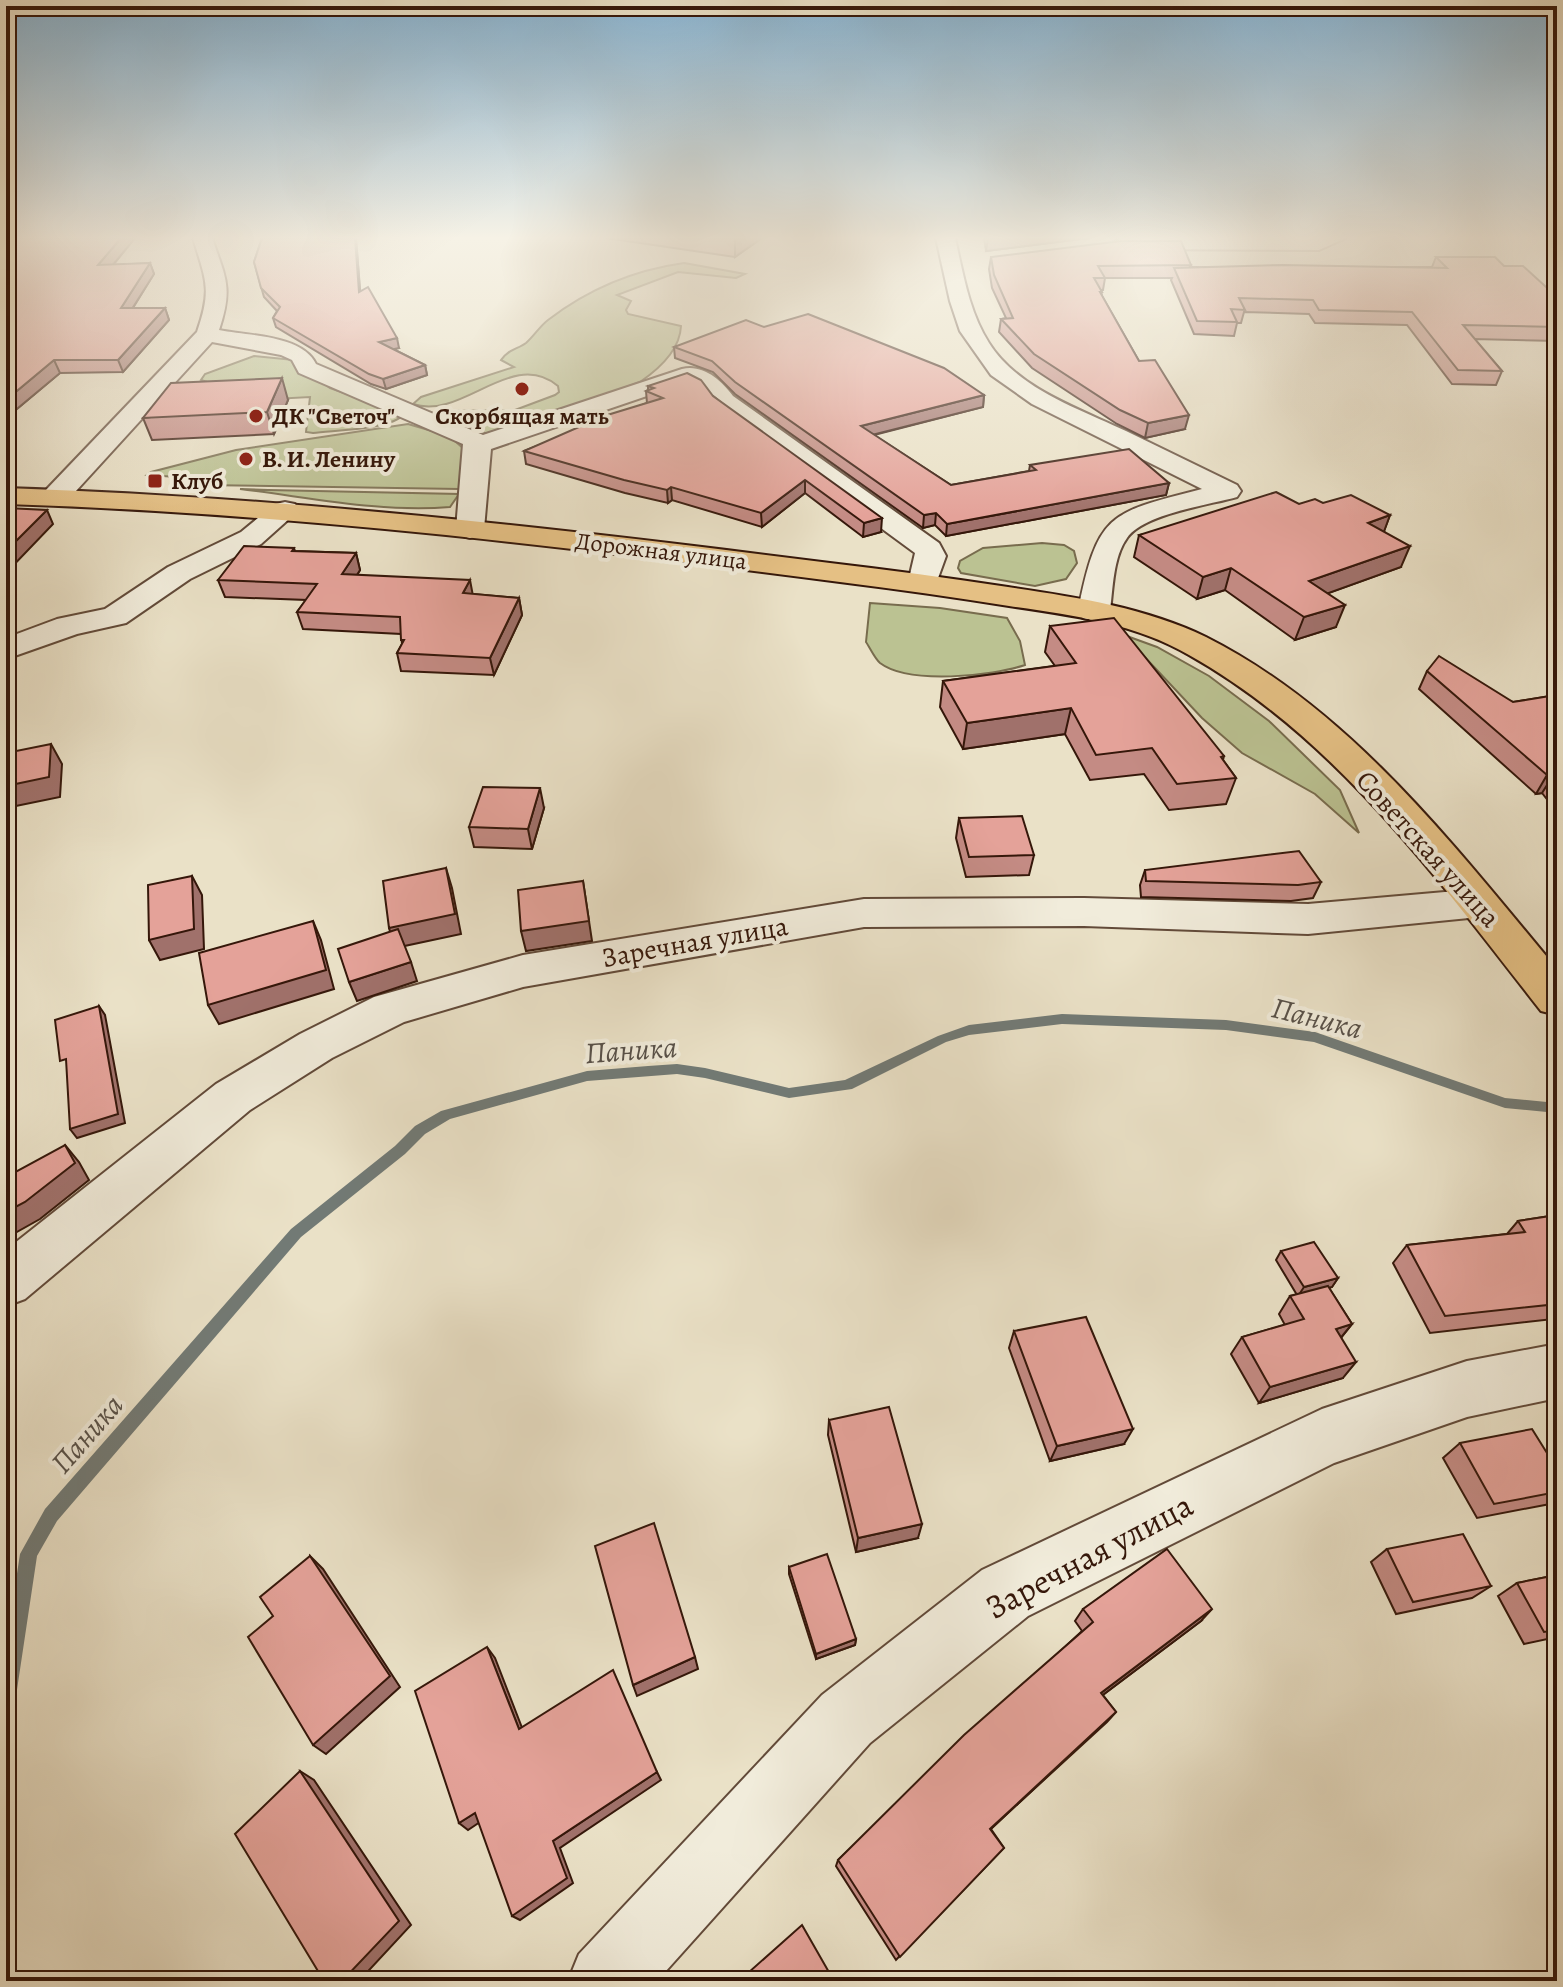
<svg xmlns="http://www.w3.org/2000/svg" width="1563" height="1987" viewBox="0 0 1563 1987" font-family="Alegreya,serif">
<style>
.green{fill:#bbc292;stroke:#786c4e;stroke-width:2}
.lines{fill:none;stroke-linecap:round;stroke-linejoin:round}
.stream{fill:#727a75;fill-rule:evenodd}
.minor-casing{stroke:#624a39;stroke-width:4}
.major-casing{stroke:#35170a;stroke-width:4}
.minor{fill:#f1ecdb;fill-rule:evenodd}
.major{fill:#e5c084;fill-rule:evenodd}
.wall{fill:#c48b84;stroke:#35170a;stroke-width:2}
.shaded-wall{fill:#a0716b;stroke:#35170a;stroke-width:2}
.building{fill:#e4a299;stroke:#35170a;stroke-width:2}
.poi-dot{fill:#8f2418;stroke:#f1ecdb;stroke-width:3}
.labels{text-anchor:middle;dominant-baseline:central;stroke-width:8;stroke-linejoin:round;paint-order:stroke}
.far-poi-label{font-size:24px;font-weight:bold;fill:#35170a;stroke:#f1ecdb;text-anchor:start}
.far-street-label{font-size:24px;fill:#35170a;stroke:#f1ecdb}
.street-label{font-size:28px;fill:#35170a;stroke:#f1ecdb}
.water-label{font-size:30px;font-style:italic;fill:#585149;stroke:#f1ecdb}
.near-street-label{font-size:34px;fill:#35170a;stroke:#f1ecdb}
</style>
<rect width="100%" height="100%" fill="#eae1c7"/>
<filter id="stains"><feTurbulence type="fractalNoise" baseFrequency=".0025" numOctaves="4"/><feColorMatrix values="0 0 0 0 .2 0 0 0 0 .09 0 0 0 0 .02 0 0 0 .5 -.17"/></filter>
<radialGradient id="worn" r=".72"><stop offset=".6" stop-color="#630" stop-opacity="0"/><stop offset="1" stop-color="#630" stop-opacity=".3"/></radialGradient>
<g class="green">
<path d="M684 263 745 274 736 278 678 272 617 295 631 301 626 310 628 314 681 326C680 349 659 369 640 382L493 436 436 415 445 411 515 410 555 395 559 392 558 386C512 347 462 421 413 404L421 397 514 367 501 360C507 350 518 349 526 343 534 336 540 326 548 320 587 290 634 270 684 263Z"/>
<path d="M254 356 294 360 330 388 404 414C391 430 335 430 313 433L306 432 310 397 220 402 208 382 201 380 205 374Z"/>
<path d="M408 424 449 436 464 449 459 489 202 485 177 477 147 475 151 472 236 450Z"/>
<path d="M240 489 268 490 459 494 450 507C381 513 308 497 240 489Z"/>
<path d="M1042 543 1064 545 1074 551 1077 563 1066 579 1035 586 961 573 958 568 960 561 983 548Z"/>
<path d="M870 603 940 608 1007 618 1020 641 1025 665C992 676 909 685 880 663 875 659 870 648 866 642Z"/>
<path d="M1124 635 1157 647 1209 676 1269 721 1340 790 1359 833 1315 794 1242 753 1202 718Z"/>
</g>
<g class="lines">
<path class="stream" d="M1062 1014 1226 1020 1315 1032 1505 1098 1557 1103V1113L1505 1108 1314 1042 1226 1030 1062 1024 969 1035 946 1042 852 1089 789 1098 705 1078 677 1074 587 1081 450 1119 425 1134 405 1154 301 1237 57 1521 37 1556 15 1703 13 1710 6 1712V1645L20 1554 45 1509 291 1229 395 1146 415 1126 441 1111 587 1071 648 1066 677 1064 705 1068 789 1088 845 1080 938 1036 969 1025Z"/>
<defs>
<g id="minor">
<path d="M193 238H212C226 279 233 288 219 330 248 336 302 335 316 364L483 435 682 369C703 364 721 380 733 396L939 543 946 556 934 589 923 592 912 589 908 583 915 553 715 406 704 390 688 382 491 449 484 529 480 535 470 538 460 535 456 529 463 444 299 373 292 360 281 355 212 342 65 503 55 505 45 503 41 497 45 491 197 332C212 289 206 281 193 238Z"/>
<path d="M936 238H955C963 273 969 312 989 343 1018 389 1080 409 1126 431 1163 449 1200 467 1237 485L1241 491 1237 497C1209 505 1143 514 1127 538 1113 557 1113 589 1110 611L1105 618 1094 620 1083 618 1078 611C1098 513 1108 513 1202 489L1032 404 991 375 960 331 950 301Z"/>
<path d="M1119 238H1346L1319 250 1124 249 1114 243Z"/>
<path d="M285 502 295 504 299 510 261 544 190 579 126 623 77 634 6 659V638L57 619 105 609 168 567 241 532 275 504Z"/>
<path d="M1479 889 1493 893 1499 903 1493 913 1479 917 1308 934 1084 926 864 927 523 987 404 1022 332 1058 250 1110 25 1299 6 1306V1250L216 1084 300 1034 374 997 523 955 864 899 1084 898 1308 904Z"/>
<path d="M1557 1344V1398L1467 1417 1334 1463 1028 1616 870 1743 657 1981H568L579 1954 822 1695 982 1570 1322 1409 1467 1361Z"/>
</g>
<path id="major" d="M6 488C282 497 556 528 830 563 890 570 949 578 1008 587 1075 597 1144 607 1206 637 1351 710 1455 847 1557 969V1015L1541 1011C1438 880 1337 738 1189 655 1134 623 1071 615 1009 606 953 597 896 589 840 582 563 546 285 513 6 504Z"/>
</defs>
<use href="#minor" class="minor-casing"/>
<use href="#major" class="major-casing"/>
<use href="#minor" class="minor"/>
<use href="#major" class="major"/>
</g>
<g class="wall">
<path d="M6 238H135L113 265 150 263 154 274 133 308H165L169 320 123 372 60 373 6 418Z"/>
<path d="M262 238H356L360 292 399 348 393 349 425 365 427 375 386 389 371 384 276 327 273 318 277 311 264 297 254 262Z"/>
<path d="M606 238H762L735 257Z"/>
<path d="M984 238H1089L986 251Z"/>
<path d="M991 257 1191 265 1190 267H1432L1436 257 1504 266 1557 297V341L1474 339 1502 371 1496 385 1452 384 1407 325 1315 323 1309 314 1244 312 1241 323H1237L1234 336 1194 334 1171 280 1172 278H1105L1103 290H1101L1102 296 1139 361 1185 429 1145 438 1117 424 1032 368 999 332 1001 319 1006 318 992 288 989 269Z"/>
<path d="M764 327 984 395 983 407 874 435 951 485 1029 471 1030 465 1169 483 1166 495 946 536 935 525 923 528 735 394 713 372 675 358 674 347Z"/>
<path d="M648 386 713 396 881 532 863 537 805 493 762 527 672 500 668 503 625 493 526 464 524 451 647 403 646 391 648 390Z"/>
<path d="M288 400 274 434 152 440 143 418Z"/>
<path d="M1323 503 1390 515 1384 531 1401 567 1328 593 1336 627 1295 640 1225 590 1197 599 1134 557 1139 535 1299 504Z"/>
<path d="M294 548 295 551 356 553 360 570 357 575 473 594 519 598 522 615 494 675 401 671 397 653 402 644 401 634 303 629 297 612 306 600 225 597 218 580Z"/>
<path d="M1050 626 1224 756 1223 760 1236 778 1226 804 1169 810 1144 774 1090 780 1065 734 963 749 940 707 943 681 1055 666 1045 652Z"/>
<path d="M1427 671 1513 702 1557 695V812L1542 793 1536 794 1419 689Z"/>
<path d="M544 808 532 849 474 847 469 827Z"/>
<path d="M959 818 1034 855 1029 875 966 877 956 838Z"/>
<path d="M1145 870 1321 882 1313 898 1291 901 1141 897 1140 885Z"/>
<path d="M1557 1215V1323H1556L1553 1319 1430 1333 1393 1263 1407 1245 1507 1234 1518 1221Z"/>
<path d="M1281 1251 1338 1278 1332 1287 1329 1288 1352 1324 1341 1338 1343 1378 1259 1403 1231 1354 1242 1337 1285 1325 1279 1314 1290 1296 1297 1295 1276 1260Z"/>
<path d="M1014 1331 1124 1444 1050 1461 1009 1348Z"/>
<path d="M829 1420 918 1538 856 1552 828 1435Z"/>
<path d="M1460 1443 1557 1469V1498L1550 1504 1477 1518 1443 1458Z"/>
<path d="M1387 1549 1491 1586 1472 1598 1396 1614 1371 1562Z"/>
<path d="M789 1567 856 1639 855 1645 816 1659 789 1574Z"/>
<path d="M1557 1575V1637L1524 1644 1498 1596 1517 1583Z"/>
<path d="M1083 1609 1201 1621 1103 1695 1116 1712 991 1829 1004 1848 896 1960 836 1866 838 1860 1082 1631 1075 1621Z"/>
</g>
<g class="shaded-wall">
<path d="M121 238H135L103 277 98 265Z"/>
<path d="M355 238H356L361 301 359 292Z"/>
<path d="M735 238H762L735 257Z"/>
<path d="M988 238H1089L986 251Z"/>
<path d="M150 263 154 274 125 320 121 308Z"/>
<path d="M165 308 169 320 123 372 118 360Z"/>
<path d="M397 338 399 348 381 352 379 342Z"/>
<path d="M54 360 60 373 6 418V400Z"/>
<path d="M425 365 427 375 386 389 383 379Z"/>
<path d="M282 378 288 400 274 434 267 412Z"/>
<path d="M984 395 983 407 860 438 861 426Z"/>
<path d="M1189 415 1185 429 1145 438 1148 423Z"/>
<path d="M805 480V493L762 527 761 513Z"/>
<path d="M1169 483 1166 495 946 536 947 524Z"/>
<path d="M671 487 672 500 668 503 667 490Z"/>
<path d="M47 510 53 524 6 573V551Z"/>
<path d="M936 513 935 525 923 528 924 515Z"/>
<path d="M1390 515 1382 537 1368 523Z"/>
<path d="M882 518 881 532 863 537 864 523Z"/>
<path d="M1410 546 1401 567 1301 603 1309 581Z"/>
<path d="M356 553 360 570 347 591 342 574Z"/>
<path d="M1231 568 1225 590 1197 599 1203 577Z"/>
<path d="M470 580 473 596 463 593Z"/>
<path d="M519 598 522 615 494 675 490 658Z"/>
<path d="M1345 605 1336 627 1295 640 1304 617Z"/>
<path d="M1071 708 1065 734 963 749 967 723Z"/>
<path d="M51 744 62 764 60 797 6 808V786Z"/>
<path d="M1554 774 1542 793 1536 794 1547 775Z"/>
<path d="M540 788 544 808 532 849 528 829Z"/>
<path d="M446 868 452 888 461 934 395 948 389 928Z"/>
<path d="M192 876 202 895 204 949 160 960 149 940Z"/>
<path d="M583 881 592 941 526 951 521 931Z"/>
<path d="M313 921 321 940 334 989 219 1024 208 1005Z"/>
<path d="M411 962 417 981 357 1001 349 982Z"/>
<path d="M99 1006 105 1015 125 1123 77 1138 70 1129Z"/>
<path d="M65 1145 79 1162 89 1180 40 1219 6 1238V1212Z"/>
<path d="M1338 1278 1332 1287 1298 1296 1304 1287Z"/>
<path d="M1352 1324 1339 1340 1336 1329Z"/>
<path d="M1356 1362 1343 1378 1259 1403 1270 1387Z"/>
<path d="M1133 1429 1124 1444 1050 1461 1057 1446Z"/>
<path d="M922 1524 918 1538 856 1552 858 1538Z"/>
<path d="M310 1556 323 1569 400 1687 326 1754 313 1745Z"/>
<path d="M1212 1609 1201 1621 1092 1703 1101 1693Z"/>
<path d="M856 1639 855 1645 816 1659V1654Z"/>
<path d="M487 1647 495 1658 526 1738 519 1729Z"/>
<path d="M695 1657 698 1669 637 1696 633 1685Z"/>
<path d="M1116 1712 1107 1722 984 1835 990 1829Z"/>
<path d="M300 1771 314 1780 411 1925 359 1981H342Z"/>
<path d="M657 1772 661 1780 560 1848 573 1883 520 1920 512 1916 553 1841Z"/>
<path d="M475 1813 483 1820 468 1830 459 1823Z"/>
</g>
<g class="building">
<path d="M6 238H121L98 265 150 263 121 308H165L118 360H54L6 400Z"/>
<path d="M262 238H355L359 292 368 287 397 338 379 342 425 365 383 379 369 374 273 318 280 307 261 288 254 262Z"/>
<path d="M1121 241H1181L1191 265 1098 266 1105 278H1094L1102 292H1100L1139 361 1155 360 1189 415 1148 423 1120 410 1034 354 1001 319 1013 318 994 275 991 257Z"/>
<path d="M1436 257H1495L1504 266H1523L1557 297V327L1463 325 1502 371 1458 370 1412 312 1319 310 1313 300 1239 298 1245 310 1231 309 1237 322 1197 321 1174 268 1283 265 1447 268Z"/>
<path d="M808 314 944 368 984 395 861 426 951 485 1036 470 1030 465 1129 449 1169 483 947 524 936 513 924 515 735 382 712 361 674 347 746 320 764 327Z"/>
<path d="M687 373 701 380 713 396 882 518 864 523 805 480 761 513 671 487 667 490 624 480 524 451 604 416 663 398 646 391 654 388 648 386Z"/>
<path d="M282 378 267 412 143 418 171 383Z"/>
<path d="M1276 492 1299 504 1315 499 1323 503 1351 495 1390 515 1368 523 1410 546 1309 581 1345 605 1304 617 1231 568 1203 577 1139 535Z"/>
<path d="M6 508 47 510 6 551Z"/>
<path d="M244 546 294 548 292 551 356 553 342 574 470 580 463 593 519 598 490 658 397 653 404 640H401L400 617 297 612 317 584 218 580Z"/>
<path d="M1114 618 1224 756 1221 757 1236 778 1177 784 1152 748 1096 755 1071 708 967 723 943 681 1076 663 1050 626Z"/>
<path d="M1439 656 1513 702 1556 695H1557V778L1554 774 1547 775 1427 671Z"/>
<path d="M51 744 49 777 6 786V753Z"/>
<path d="M483 787 540 788 528 829 469 827Z"/>
<path d="M1022 816 1034 855 969 857 959 818Z"/>
<path d="M1299 851 1321 882 1298 885 1146 881 1145 870Z"/>
<path d="M446 868 455 914 389 928 383 881Z"/>
<path d="M192 876 194 929 149 940 148 885Z"/>
<path d="M583 881 589 921 521 931 518 890Z"/>
<path d="M313 921 326 970 208 1005 199 953Z"/>
<path d="M398 929 411 962 349 982 338 949Z"/>
<path d="M99 1006 118 1114 70 1129 66 1059 60 1061 55 1020Z"/>
<path d="M65 1145 75 1163 25 1202 6 1212V1177Z"/>
<path d="M1557 1215V1304L1445 1316 1407 1245 1525 1232 1518 1221Z"/>
<path d="M1314 1242 1338 1278 1304 1287 1281 1251Z"/>
<path d="M1328 1286 1352 1324 1336 1329 1356 1362 1270 1387 1242 1337 1304 1319 1290 1296Z"/>
<path d="M1086 1317 1133 1429 1057 1446 1014 1331Z"/>
<path d="M889 1407 922 1524 858 1538 829 1420Z"/>
<path d="M1532 1429 1557 1469V1492L1494 1504 1460 1443Z"/>
<path d="M654 1523 695 1657 633 1685 595 1546Z"/>
<path d="M1463 1534 1491 1586 1413 1602 1387 1549Z"/>
<path d="M1167 1549 1212 1609 1101 1693 1116 1712 990 1829 1004 1848 900 1957 838 1860 964 1735 1093 1622 1083 1609Z"/>
<path d="M827 1554 856 1639 816 1654 789 1567Z"/>
<path d="M310 1556 390 1676 313 1745 248 1637 273 1616 260 1597Z"/>
<path d="M1557 1575V1630L1544 1632 1517 1583Z"/>
<path d="M487 1647 519 1729 613 1670 657 1772 553 1841 567 1878 512 1916 475 1813 459 1823 415 1691Z"/>
<path d="M300 1771 399 1921 342 1981H324L235 1834Z"/>
<path d="M802 1925 834 1981H739Z"/>
</g>
<linearGradient id="sky" x2="0" y2="1"><stop stop-color="#89b7d7"/><stop offset="0.46" stop-color="#f6f2e6"/><stop offset="1" stop-color="#f6f2e6" stop-opacity="0"/></linearGradient>
<rect width="1563" height="517" fill="url(#sky)"/>
<g class="poi-dot">
<circle cx="522" cy="389" r="8"/>
<circle cx="256" cy="416" r="8"/>
<circle cx="246" cy="459" r="8"/>
<rect x="147" y="473" width="16" height="16" rx="4"/>
</g>
<g class="labels">
<g class="far-poi-label">
<text x="272" y="416">ДК "Светоч"</text>
<text x="522" y="416" text-anchor="middle">Скорбящая мать</text>
<text x="262" y="459">В. И. Ленину</text>
<text x="171" y="481">Клуб</text>
</g>
<g class="far-street-label">
<text transform="translate(661 551) rotate(7)">Дорожная улица</text>
</g>
<g class="street-label">
<text transform="translate(1428 849) rotate(48)">Советская улица</text>
<text transform="translate(695 942) rotate(-10)">Заречная улица</text>
</g>
<g class="water-label">
<text transform="translate(1317 1018) rotate(14)">Паника</text>
<text transform="translate(631 1050) rotate(-4)">Паника</text>
<text transform="translate(87 1434) rotate(-49)">Паника</text>
</g>
<g class="near-street-label">
<text transform="translate(1089 1556) rotate(-28)">Заречная улица</text>
</g>
</g>
<rect width="1563" height="1987" fill="none" stroke="#eae1c7" stroke-width="32"/>
<rect x="8" y="8" width="1547" height="1971" fill="none" stroke="#35170a" stroke-width="4"/>
<rect x="16" y="16" width="1531" height="1955" fill="none" stroke="#35170a" stroke-width="2"/>
<rect width="100%" height="100%" filter="url(#stains)"/>
<rect width="100%" height="100%" fill="url(#worn)"/>
</svg>
